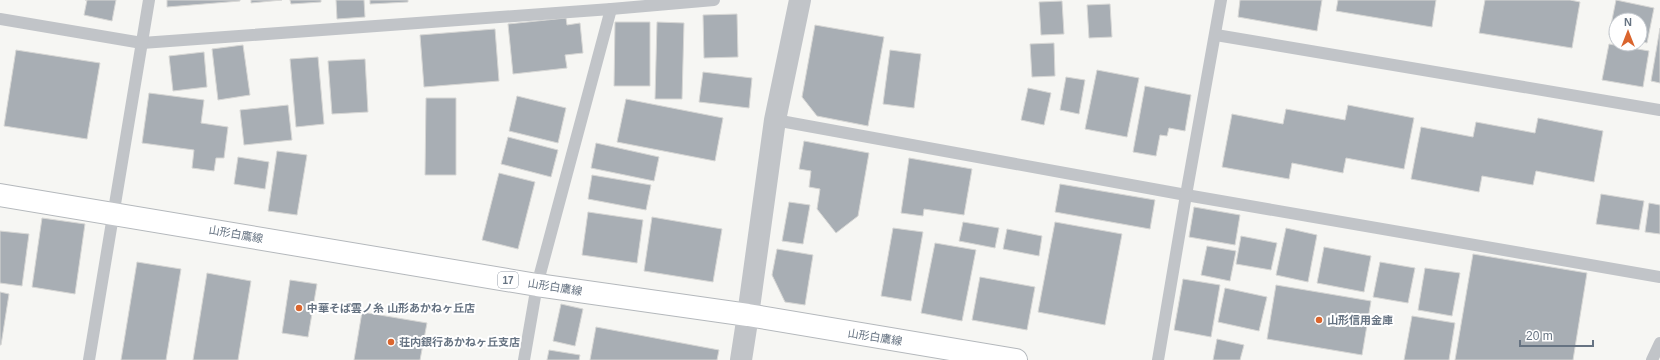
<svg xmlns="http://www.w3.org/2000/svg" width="1660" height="360" viewBox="0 0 1660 360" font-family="Helvetica,'Noto Sans JP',sans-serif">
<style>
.building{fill:#a8aeb4;stroke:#d7d7d5}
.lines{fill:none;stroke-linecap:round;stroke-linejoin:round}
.primary-casing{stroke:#b4b8bc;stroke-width:24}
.service{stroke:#c1c4c8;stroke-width:12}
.minor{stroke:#c1c4c8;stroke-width:22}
.primary{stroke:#fff;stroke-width:22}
.poi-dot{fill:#da652e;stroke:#fff;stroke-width:1.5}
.labels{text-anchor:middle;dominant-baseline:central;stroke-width:4;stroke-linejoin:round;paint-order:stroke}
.shield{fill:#fff;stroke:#949da8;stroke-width:1}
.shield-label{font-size:10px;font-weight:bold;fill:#667382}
.street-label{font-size:11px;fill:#667382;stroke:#fff}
.poi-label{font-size:11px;font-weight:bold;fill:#667382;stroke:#fff;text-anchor:start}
</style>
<rect width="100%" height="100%" fill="#f6f6f3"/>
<g class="building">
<path d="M85 0H116L112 21 84 15 87 0Z"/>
<path d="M167 0H240V1L167 7Z"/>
<path d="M251 0H282L251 3Z"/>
<path d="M290 0H321V2L291 4Z"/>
<path d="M336 0H364L365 17 337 19Z"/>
<path d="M370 0H408V2L370 4Z"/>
<path d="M1240 0H1322L1317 31 1238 17Z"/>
<path d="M1338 0H1436L1432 27 1336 11Z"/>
<path d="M1485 0H1570L1580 2 1572 48 1479 33Z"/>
<path d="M1616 0 1654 8 1647 43 1640 41V20H1616V36L1609 35Z"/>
<path d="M1062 1 1064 34 1041 35 1039 2Z"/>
<path d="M1110 4 1112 37 1089 38 1087 5Z"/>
<path d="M737 14 738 57 704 58 703 15Z"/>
<path d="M566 18 567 25 580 23 583 53 565 55 567 68 513 74 508 24Z"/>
<path d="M615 22H650V86H614Z"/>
<path d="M657 22 684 23 682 99H655Z"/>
<path d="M815 25 884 37 868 126 817 116 802 97Z"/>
<path d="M1660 28V83L1651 81Z"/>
<path d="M495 29 499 81 424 87 420 35Z"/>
<path d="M1054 43 1055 76 1032 77 1030 44Z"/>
<path d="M1609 44 1649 51 1643 87 1602 80Z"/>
<path d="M243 45 250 95 218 100 212 49Z"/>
<path d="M16 50 100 63 87 139 4 126Z"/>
<path d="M890 50 921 54 914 108 883 104Z"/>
<path d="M204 52 207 87 173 91 169 56Z"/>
<path d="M318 57 324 124 296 127 290 59Z"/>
<path d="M365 59 368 112 332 114 328 61Z"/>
<path d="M1097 70 1139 78 1127 137 1085 129Z"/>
<path d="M703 72 752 78 749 108 699 102Z"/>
<path d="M1066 77 1085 80 1079 114 1060 110Z"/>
<path d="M1145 86 1191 95 1185 131 1169 128 1167 136 1160 135 1156 156 1133 152Z"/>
<path d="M1028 88 1051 93 1044 125 1021 120Z"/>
<path d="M149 93 204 100 201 123 228 127 224 158H216L214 171 192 168 194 150 142 143Z"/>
<path d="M517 96 566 108 558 143 509 131Z"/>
<path d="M426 98H456V175H425Z"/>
<path d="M626 99 723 118 715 161 617 142Z"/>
<path d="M288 105 292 140 244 145 240 110Z"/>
<path d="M1348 105 1414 118 1404 169 1346 158 1343 173 1292 163 1289 179 1222 167 1232 114 1283 124 1286 109 1345 120Z"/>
<path d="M1538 118 1603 131 1594 182 1536 171 1533 185 1482 176 1479 192 1411 179 1421 127 1473 137 1476 122 1535 133Z"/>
<path d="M508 137 558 150 551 177 501 164Z"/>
<path d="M804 141 869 153 858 216 836 233 817 209 820 189 809 187 811 171 799 169Z"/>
<path d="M596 143 659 157 654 181 591 168Z"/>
<path d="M277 151 307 155 297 215 268 211Z"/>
<path d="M238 157 269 162 265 189 234 184Z"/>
<path d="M909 158 972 169 964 215 924 209 923 216 901 213Z"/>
<path d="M499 173 535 182 518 249 482 240Z"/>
<path d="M592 175 651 185 646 210 588 199Z"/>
<path d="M1060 184 1155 200 1150 229 1055 212Z"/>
<path d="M1601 194 1644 201 1639 230 1596 224Z"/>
<path d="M789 202 810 205 803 244 782 241Z"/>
<path d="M1649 203 1660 205V234L1645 232Z"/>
<path d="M1194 207 1240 215 1235 245 1189 237Z"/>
<path d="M588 212 643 220 637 263 582 255Z"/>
<path d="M652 217 722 229 713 282 644 271Z"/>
<path d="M42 218 85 224 75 294 32 287Z"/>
<path d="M963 222 999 228 995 248 959 241Z"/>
<path d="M1055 222 1122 234 1105 325 1038 312Z"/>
<path d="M893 228 923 232 911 301 881 296Z"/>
<path d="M1286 228 1317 235 1308 282 1276 275Z"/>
<path d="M1007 229 1042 236 1039 256 1003 249Z"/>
<path d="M0 231 29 234 22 286 0 283Z"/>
<path d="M1241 236 1277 243 1271 270 1236 264Z"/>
<path d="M935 243 976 250 962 321 921 313Z"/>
<path d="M1207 246 1236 251 1230 281 1201 275Z"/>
<path d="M1324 247 1371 256 1364 292 1317 283Z"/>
<path d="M777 249 813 255 805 305 785 302 772 275Z"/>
<path d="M1473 254 1587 273 1573 360H1455Z"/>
<path d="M137 262 181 269 166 360H121Z"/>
<path d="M1380 262 1415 268 1408 303 1373 297Z"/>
<path d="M1425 268 1460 273 1452 316 1418 310Z"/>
<path d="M207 273 251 281 238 360H193Z"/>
<path d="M980 277 1035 287 1027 330 972 320Z"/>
<path d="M1183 279 1220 285 1211 337 1174 330Z"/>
<path d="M290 280 317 284 308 337 282 333Z"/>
<path d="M1276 285 1371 301 1362 355 1267 339Z"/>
<path d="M1225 288 1267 297 1259 331 1218 322Z"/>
<path d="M0 292 9 294 1 345H0Z"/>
<path d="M561 304 583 309 575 346 553 341Z"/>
<path d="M362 312 427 323 420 360H354Z"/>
<path d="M1412 316 1455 323 1449 360H1404Z"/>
<path d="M596 327 719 350 717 360H590Z"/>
<path d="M1217 339 1244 345 1240 360H1213Z"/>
<path d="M549 350 580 355 579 360H547Z"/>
</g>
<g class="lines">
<defs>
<path id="primary" d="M0 195 537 285 748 315 1016 360"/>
</defs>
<use href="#primary" class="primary-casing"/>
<g class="service">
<path d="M0 19 142 43 611 9 714 0"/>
<path d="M1216 35 1660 110"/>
<path d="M775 120 1186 195 1660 277"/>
<path d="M89 360 149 0"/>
<path d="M524 360 537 285 611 9"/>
<path d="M1158 360 1186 195 1221 0"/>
<path d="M1652 360 1660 343"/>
</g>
<path class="minor" d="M741 360 748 315 775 120 800 0"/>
<use href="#primary" class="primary"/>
</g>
<g class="poi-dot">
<circle cx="299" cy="308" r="4"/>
<circle cx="1319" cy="320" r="4"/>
<circle cx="391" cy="342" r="4"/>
</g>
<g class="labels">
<rect class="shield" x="498" y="272" width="20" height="16" rx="3"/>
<g class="shield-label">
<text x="508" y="280">17</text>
</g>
<g class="street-label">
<text transform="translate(236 234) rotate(10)">山形白鷹線</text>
<text transform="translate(555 287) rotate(9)">山形白鷹線</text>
<text transform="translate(875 337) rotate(9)">山形白鷹線</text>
</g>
<g class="poi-label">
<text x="307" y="308">中華そば雲ノ糸 山形あかねヶ丘店</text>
<text x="1327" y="320">山形信用金庫</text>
<text x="399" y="342">荘内銀行あかねヶ丘支店</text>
</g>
</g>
<g transform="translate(1628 32)"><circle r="19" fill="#ffffff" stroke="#c2c7cd"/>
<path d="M0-3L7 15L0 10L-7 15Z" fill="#da652e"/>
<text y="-6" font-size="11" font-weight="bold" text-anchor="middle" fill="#667382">N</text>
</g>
<path d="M1520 340v6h73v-6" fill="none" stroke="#667382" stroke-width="2"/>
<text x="1526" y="340" font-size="12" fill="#667382" stroke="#ffffff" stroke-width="3" paint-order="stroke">20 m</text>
</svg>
